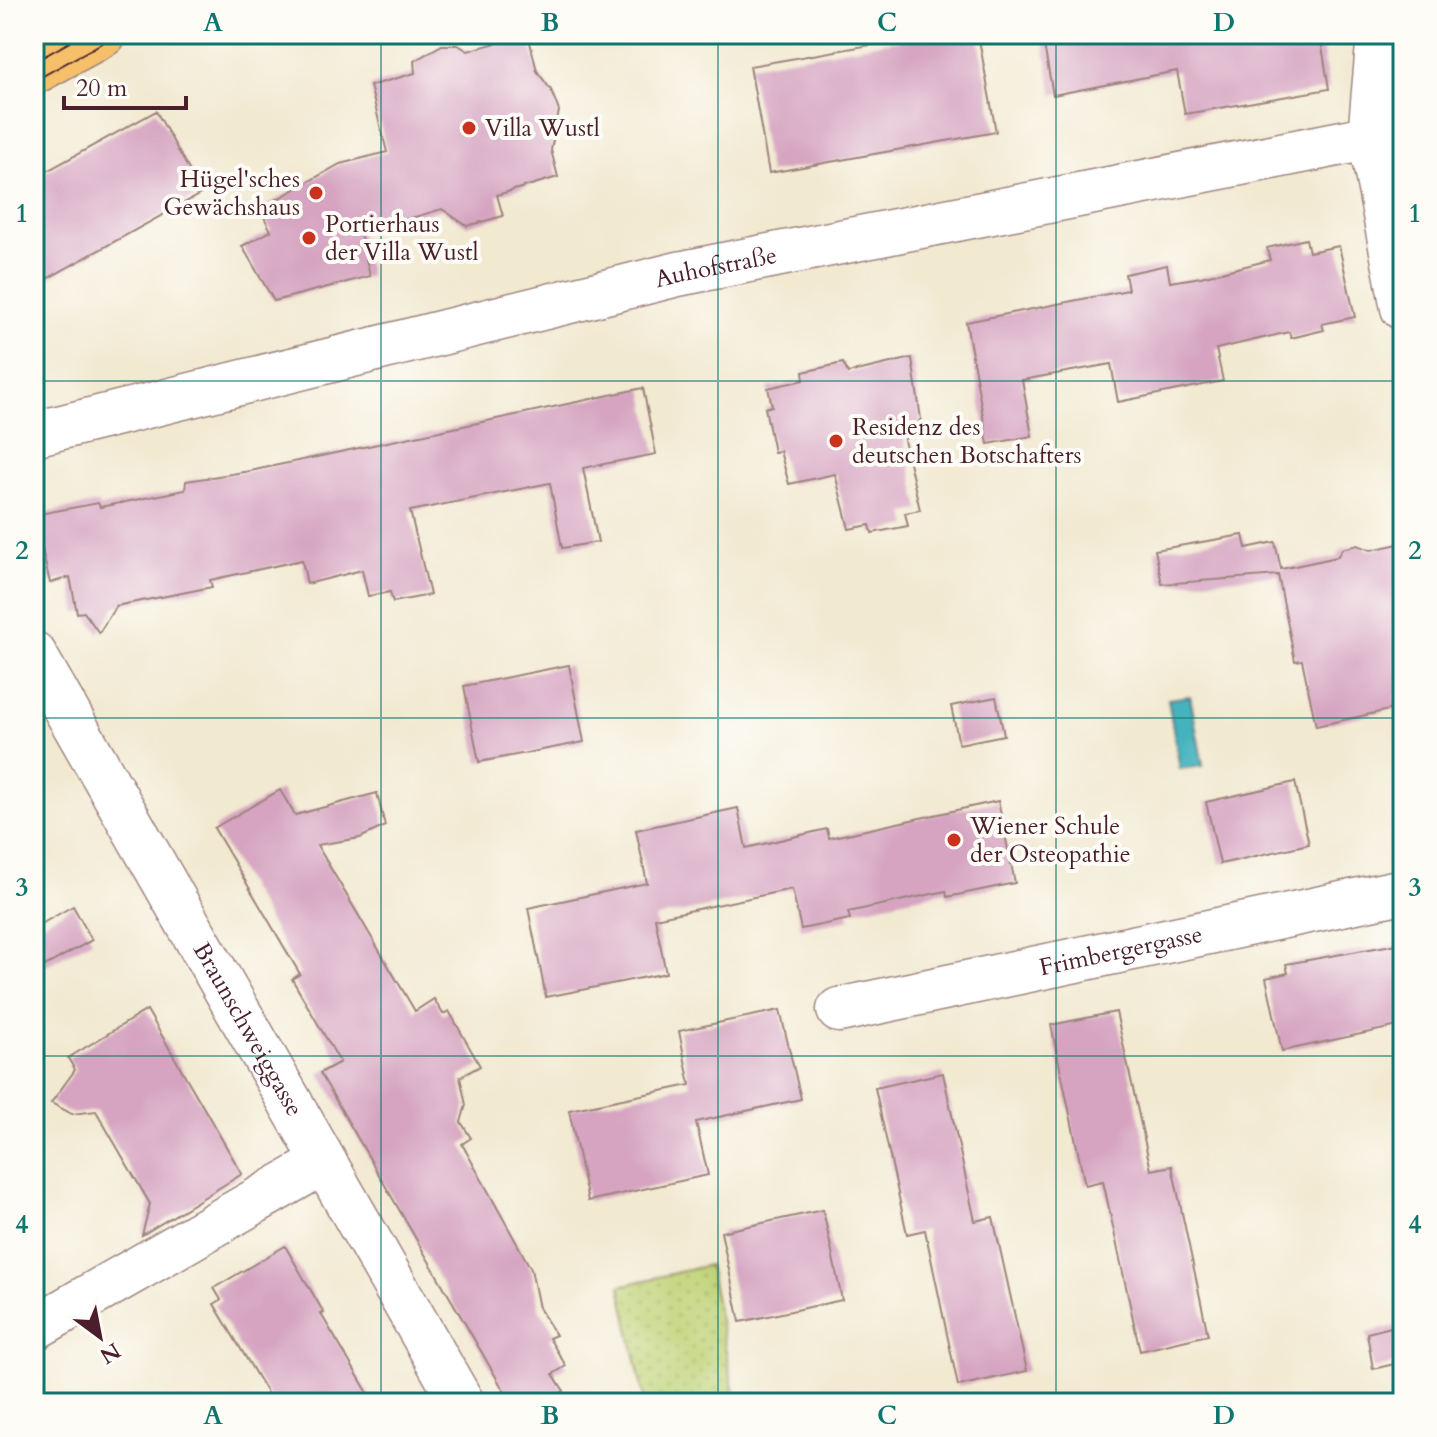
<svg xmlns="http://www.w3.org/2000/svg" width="1437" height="1437" viewBox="0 0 1437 1437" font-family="Cardo,serif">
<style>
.park{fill:url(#park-dots);stroke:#847850;stroke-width:2}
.water{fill:#44b3be;stroke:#476974;stroke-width:2}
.building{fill:#d6a4c1}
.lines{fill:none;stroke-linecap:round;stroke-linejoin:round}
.minor-casing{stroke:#9e847e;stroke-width:47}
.major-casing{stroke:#9e847e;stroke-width:47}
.minor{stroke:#fff;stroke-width:44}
.major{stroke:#f6c06b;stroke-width:44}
.tram{stroke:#4a1f2b;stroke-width:2}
.grid{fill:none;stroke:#0f766e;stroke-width:2;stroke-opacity:0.55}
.poi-dot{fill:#c8321e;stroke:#fdfcf7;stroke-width:3}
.labels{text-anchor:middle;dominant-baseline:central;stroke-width:8;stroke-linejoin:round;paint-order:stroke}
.poi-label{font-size:24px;fill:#4a1f2b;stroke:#fdfcf7;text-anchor:start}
.street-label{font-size:24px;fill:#4a1f2b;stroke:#fdfcf7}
.neatline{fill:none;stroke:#0f766e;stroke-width:3}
.grid-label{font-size:26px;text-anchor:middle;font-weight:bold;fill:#0f766e}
</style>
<defs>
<pattern id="park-dots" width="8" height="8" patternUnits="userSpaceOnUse" patternTransform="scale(2)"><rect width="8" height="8" fill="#bfd275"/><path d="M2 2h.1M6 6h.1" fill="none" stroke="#a6b465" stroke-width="1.8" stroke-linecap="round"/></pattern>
</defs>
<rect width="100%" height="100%" fill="#fdfcf7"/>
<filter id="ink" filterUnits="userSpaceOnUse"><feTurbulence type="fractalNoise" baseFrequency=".0125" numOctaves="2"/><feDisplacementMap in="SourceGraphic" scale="16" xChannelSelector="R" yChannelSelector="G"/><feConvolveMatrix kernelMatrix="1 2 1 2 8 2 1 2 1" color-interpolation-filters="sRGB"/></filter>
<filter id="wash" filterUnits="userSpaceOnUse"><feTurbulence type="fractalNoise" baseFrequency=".006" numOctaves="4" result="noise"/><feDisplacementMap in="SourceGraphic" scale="32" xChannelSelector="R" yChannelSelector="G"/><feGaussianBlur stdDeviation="1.8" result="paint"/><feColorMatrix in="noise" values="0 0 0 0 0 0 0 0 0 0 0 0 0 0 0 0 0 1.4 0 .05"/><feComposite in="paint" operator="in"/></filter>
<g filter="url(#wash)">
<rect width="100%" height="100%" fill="#f2e9d1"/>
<path class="park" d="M709 1265 736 1403H645L620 1286Z"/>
<path class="water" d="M1190 696 1203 766 1180 769 1168 699Z"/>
<g id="blocks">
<g class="building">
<path d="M528 34 537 71 551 90 559 111 551 150 558 177 497 195 503 216 467 226 442 209 360 233 370 276 274 301 242 246 271 231 260 209 340 164 387 152 370 86 415 73 414 61 442 45H458L468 51Z"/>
<path d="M933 34H978L996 132 769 173 750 66Z"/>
<path d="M1042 34H1320L1329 89 1185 114 1177 71 1053 95Z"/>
<path d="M156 111 202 193 34 286V178Z"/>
<path d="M1306 239 1309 252 1339 246 1355 317 1322 324 1324 330 1291 338 1289 332 1216 349 1223 381 1118 402 1111 364 1022 380 1032 436 988 444 966 322 1128 290 1125 274 1167 265 1170 282 1201 277 1270 260 1267 248Z"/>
<path d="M912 358 921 419 904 440 920 510 905 513 908 526 872 533 870 525 849 529 835 474 789 484 780 451 774 452 765 408 772 406 768 388 804 380 803 372 843 363 848 373Z"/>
<path d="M643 388 656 454 583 468 598 542 562 548 550 483 410 511 430 595 393 602 390 592 368 596 362 570 307 584 302 560 210 580 212 587 116 606 99 633 84 612 77 613 70 577 50 583 34 515 98 503 100 507 185 490 186 481 250 471Z"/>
<path d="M1243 535 1246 548 1275 542 1281 569 1337 557 1342 549 1357 545 1371 550 1403 543V692L1395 694 1398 708 1316 726 1302 660 1295 661 1278 575 1162 584 1155 550Z"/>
<path d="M569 665 584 742 479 762 464 686Z"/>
<path d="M996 697 1004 735 959 744 951 706Z"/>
<path d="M1295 782 1309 844 1220 864 1206 802Z"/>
<path d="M280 790 295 815 377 793 385 826 360 838 317 845 415 1011 434 999 443 1014 449 1011 480 1066 460 1077 466 1105 461 1122 471 1138 462 1144 531 1269 539 1308 556 1335 549 1338 566 1366 553 1374 564 1391 545 1403H511L320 1073 340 1062 292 979 300 974 214 828Z"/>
<path d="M998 801 1015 883 947 897 946 891 848 912 850 919 801 929 792 889 655 918 666 973 546 997 528 908 647 883 636 830 738 808 746 848 827 829 829 838Z"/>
<path d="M73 906 92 940 45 966 34 947V928Z"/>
<path d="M1403 943V1025L1282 1051 1266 978 1288 973 1286 964Z"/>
<path d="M147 1010 242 1174 142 1235 150 1204 96 1111 72 1114 51 1103 75 1070 68 1058Z"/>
<path d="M780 1010 801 1099 696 1122 708 1175 588 1201 569 1110 690 1085 679 1031Z"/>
<path d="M1116 1012 1151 1170 1172 1166 1208 1335 1140 1351 1103 1181 1085 1185 1051 1025Z"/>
<path d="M943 1073 975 1221 993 1217 1027 1371 958 1386 925 1230 907 1234 875 1088Z"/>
<path d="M823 1210 842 1300 740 1322 721 1232Z"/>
<path d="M285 1246 324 1313 321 1314 374 1403H273L214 1304 221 1300 214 1288Z"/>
<path d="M1403 1324V1362L1373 1369 1367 1333Z"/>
</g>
</g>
</g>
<g filter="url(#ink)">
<use href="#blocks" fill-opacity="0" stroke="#9e847e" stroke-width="2"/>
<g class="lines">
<defs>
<g id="minor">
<path d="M1379 34 1370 137 1403 308"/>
<path id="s1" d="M34 434 678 274 1403 131"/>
<path id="s2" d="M34 654 462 1403"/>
<path id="s3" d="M839 1010 1403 891"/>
<path d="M34 1328 324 1162"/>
</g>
<path id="major" d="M34 72 104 34"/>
</defs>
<use href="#minor" class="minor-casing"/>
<use href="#major" class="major-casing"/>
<use href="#minor" class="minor"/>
<use href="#major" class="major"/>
<g class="tram">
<path d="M34 62 84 34"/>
<path d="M34 81 118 34"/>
</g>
</g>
</g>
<path class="grid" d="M381 34V1403M718 34V1403M1056 34V1403M34 381H1403M34 718H1403M34 1056H1403"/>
<g class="poi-dot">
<circle cx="469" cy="128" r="8"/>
<circle cx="316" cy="193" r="8"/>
<circle cx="309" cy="238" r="8"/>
<circle cx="836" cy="441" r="8"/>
<circle cx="954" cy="840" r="8"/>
</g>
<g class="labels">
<g class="poi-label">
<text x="485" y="128">Villa Wustl</text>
<text x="300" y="179" text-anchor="end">Hügel'sches<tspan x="300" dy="28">Gewächshaus</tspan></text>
<text x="325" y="224">Portierhaus<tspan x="325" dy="28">der Villa Wustl</tspan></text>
<text x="852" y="427">Residenz des<tspan x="852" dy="28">deutschen Botschafters</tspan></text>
<text x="970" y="826">Wiener Schule<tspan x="970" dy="28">der Osteopathie</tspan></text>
</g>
<g class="street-label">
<text stroke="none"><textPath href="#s1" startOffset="702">Auhofstraße</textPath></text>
<text stroke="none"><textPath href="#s3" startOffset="288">Frimbergergasse</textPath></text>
<text stroke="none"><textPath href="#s2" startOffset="432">Braunschweiggasse</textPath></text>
</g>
</g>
<rect width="1437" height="1437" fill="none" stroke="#fdfcf7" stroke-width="88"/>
<g transform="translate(100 1337) rotate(148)" stroke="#fdfcf7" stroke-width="6" paint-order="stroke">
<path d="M0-6L14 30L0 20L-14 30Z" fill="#4a1f2b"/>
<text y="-12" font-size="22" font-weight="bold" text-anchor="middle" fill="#4a1f2b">N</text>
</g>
<path d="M64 96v12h122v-12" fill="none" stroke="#4a1f2b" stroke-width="4"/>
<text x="76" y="96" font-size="24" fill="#4a1f2b" stroke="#fdfcf7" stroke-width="6" paint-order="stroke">20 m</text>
<rect x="44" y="44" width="1349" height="1349" class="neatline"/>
<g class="grid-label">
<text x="213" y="31">A</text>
<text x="550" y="31">B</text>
<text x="887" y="31">C</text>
<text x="1224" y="31">D</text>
<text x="22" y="222">1</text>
<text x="1415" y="222">1</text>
<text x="22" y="559">2</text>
<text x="1415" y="559">2</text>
<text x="22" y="896">3</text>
<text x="1415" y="896">3</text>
<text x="22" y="1233">4</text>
<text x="1415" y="1233">4</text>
<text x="213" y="1424">A</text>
<text x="550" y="1424">B</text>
<text x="887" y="1424">C</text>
<text x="1224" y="1424">D</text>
</g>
</svg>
